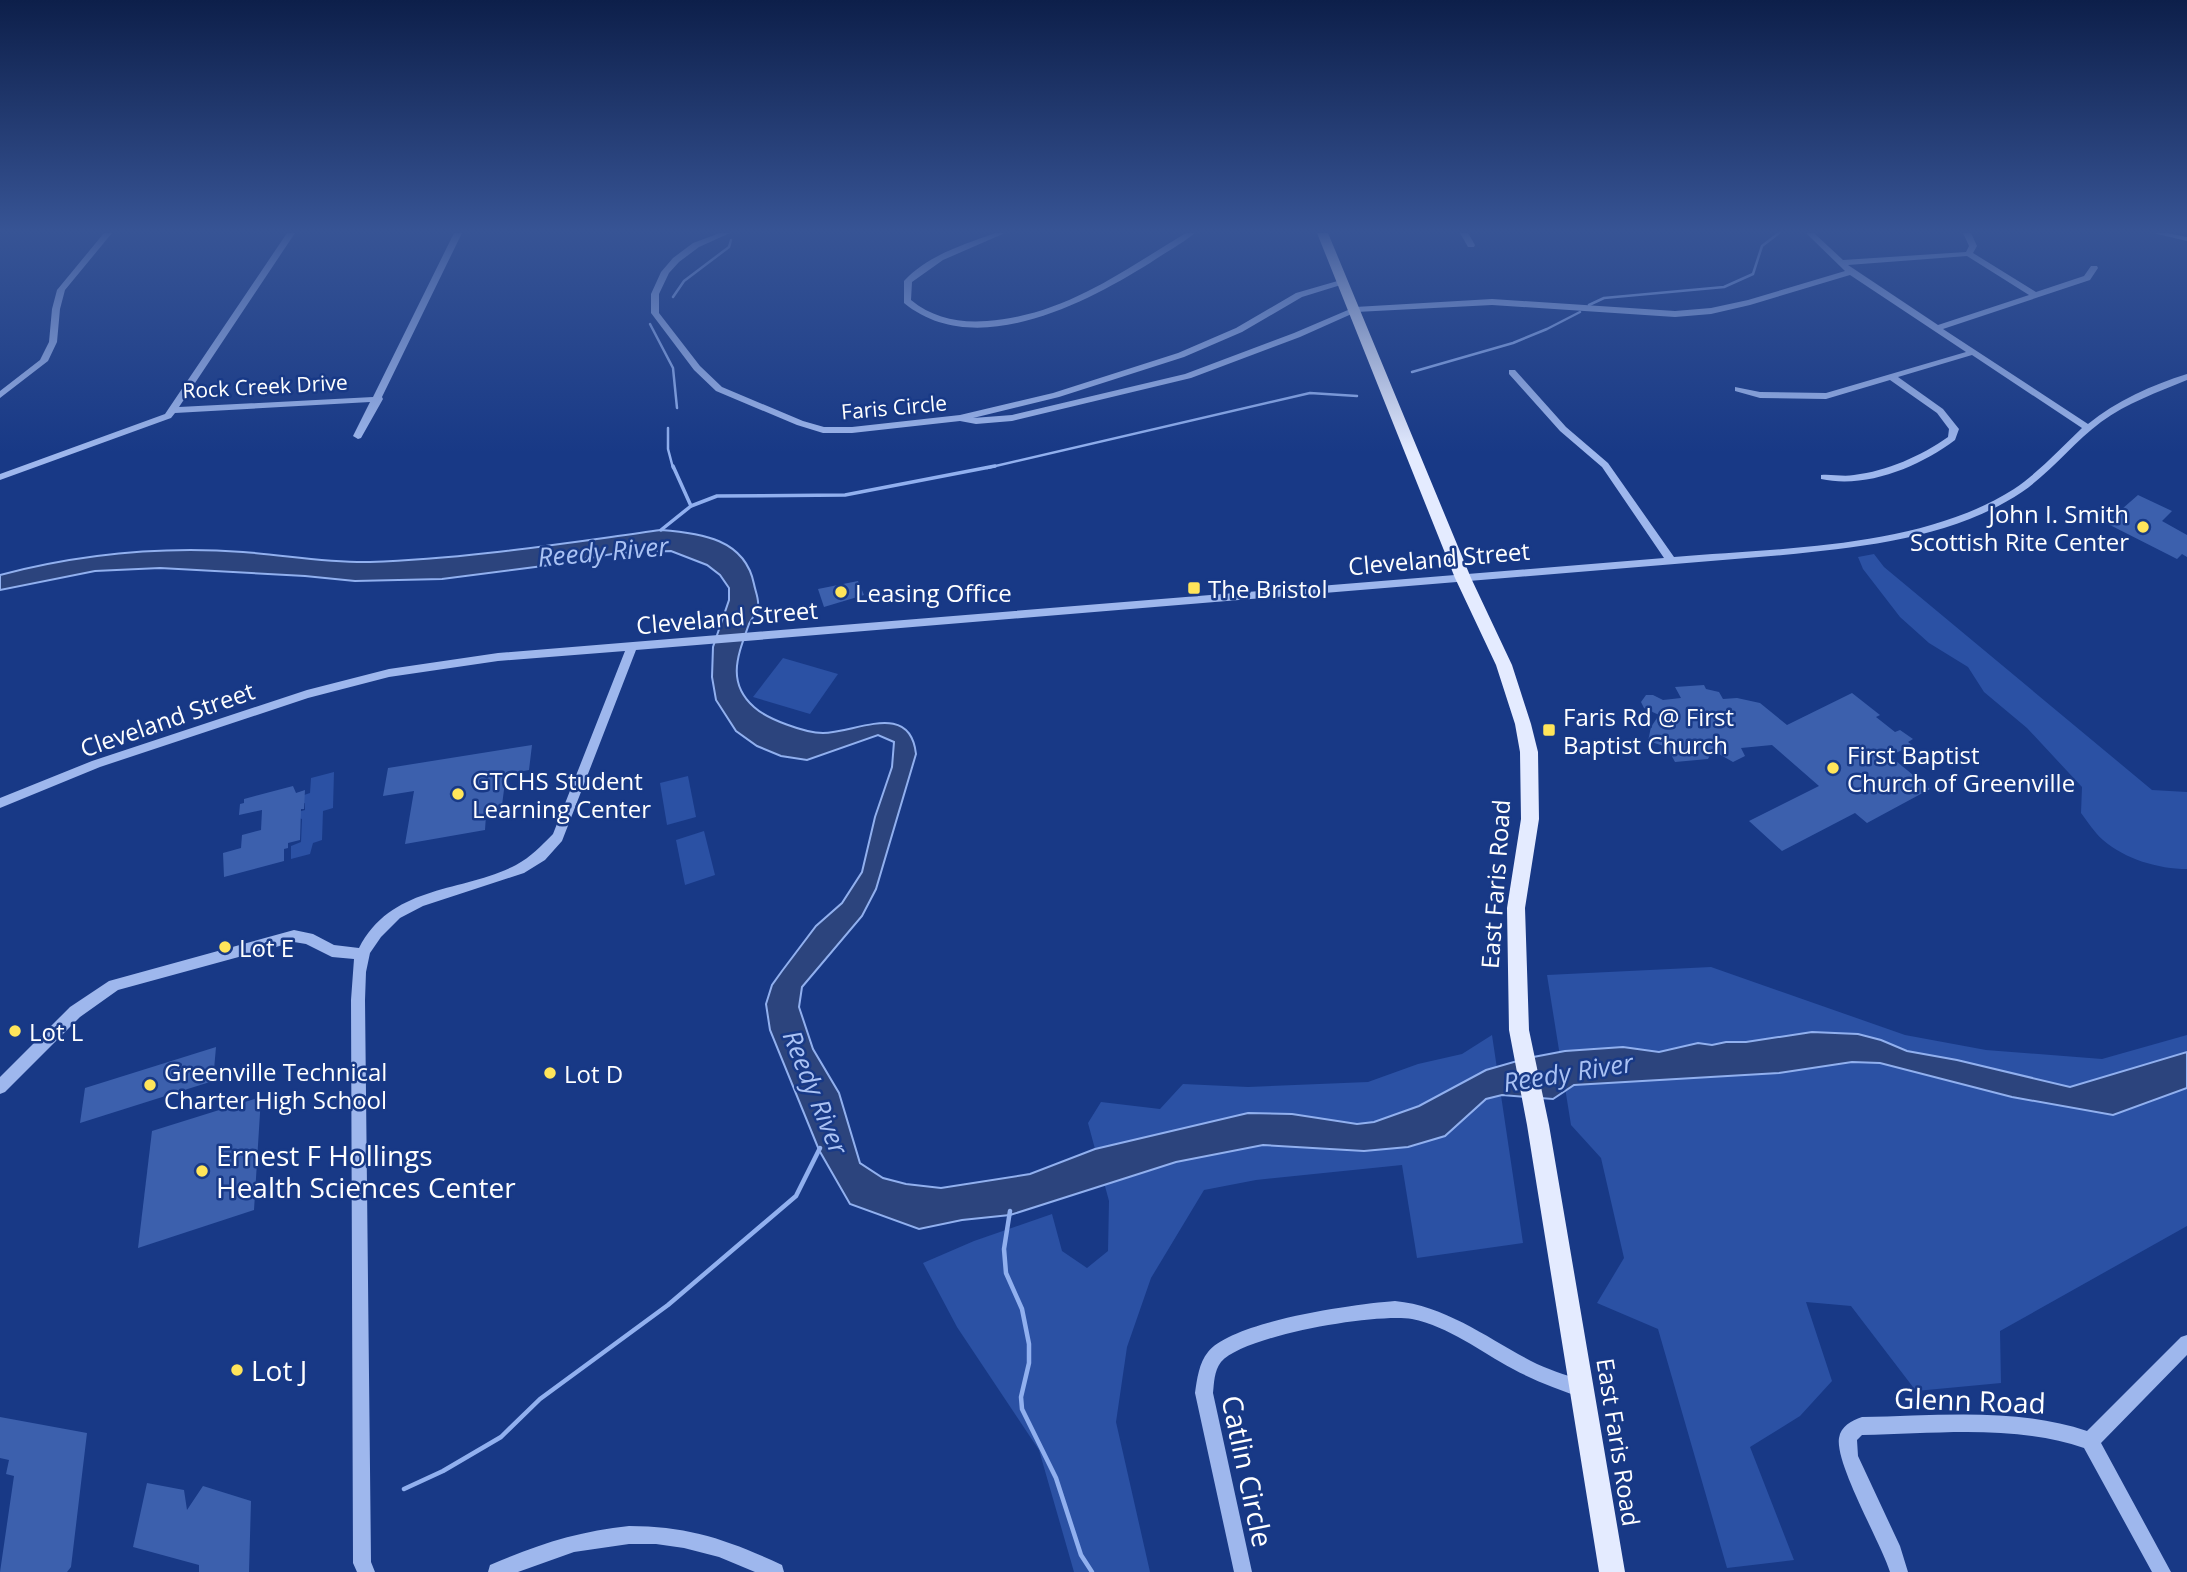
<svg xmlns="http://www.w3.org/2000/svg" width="2187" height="1572" viewBox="0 0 2187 1572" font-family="'Open Sans',sans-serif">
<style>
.green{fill:#2b51a4}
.water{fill:#2c447d;stroke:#91b0ef;stroke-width:2}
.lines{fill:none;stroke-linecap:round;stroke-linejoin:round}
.stream-far2{stroke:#91b0ef;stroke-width:2.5}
.stream-far1{stroke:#91b0ef;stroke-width:3.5}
.stream{stroke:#91b0ef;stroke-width:4.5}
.building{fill:#3c60ad}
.minor{fill:#9eb7ed;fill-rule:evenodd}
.major{fill:#e4ebff;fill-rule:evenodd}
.poi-dot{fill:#ffe55a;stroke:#183986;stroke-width:2.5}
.labels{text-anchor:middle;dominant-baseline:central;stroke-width:5;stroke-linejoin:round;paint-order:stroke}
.far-street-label{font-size:21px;fill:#fff;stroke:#183986}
.poi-label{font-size:24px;fill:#fff;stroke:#183986;text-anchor:start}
.street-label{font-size:24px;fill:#fff;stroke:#183986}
.water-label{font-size:26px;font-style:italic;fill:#aac2f4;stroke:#183986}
.near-poi-label{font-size:28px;fill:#fff;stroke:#183986;text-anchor:start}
.near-street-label{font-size:28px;fill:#fff;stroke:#183986}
</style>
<rect width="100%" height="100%" fill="#183986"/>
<g class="green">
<path d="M1874 554 1884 567 2152 790 2187 792V869C2158 869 2125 859 2103 840 2094 832 2088 822 2081 813L2082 787 2027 728 1984 692 1968 667 1929 643 1900 617 1863 569 1858 557Z"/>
<path d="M783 658 838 674 810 714 753 697Z"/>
<path d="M334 772 333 808 323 811 322 840 313 843 310 854 291 859V846L301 842 302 819 299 818 298 812 305 810V803L301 804V796L310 793 311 778Z"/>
<path d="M688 776 696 817 667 825 660 783Z"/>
<path d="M704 831 715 875 685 885 676 840Z"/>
<path d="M1711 967 1905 1035 1986 1050 2102 1059 2187 1035V1226L2000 1331 2001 1383 1916 1391 1851 1306 1806 1302 1832 1381 1800 1416 1750 1447 1794 1560 1727 1568 1658 1329 1597 1303 1624 1258 1601 1158 1571 1125 1547 975Z"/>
<path d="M1492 1035 1523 1243 1417 1258 1402 1165 1256 1180 1204 1190 1151 1278 1127 1347 1116 1422 1150 1572H1074L1039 1450 957 1327 923 1263 974 1241 1052 1214 1062 1251 1087 1268 1108 1251 1109 1201 1088 1123 1101 1102 1160 1109 1183 1084 1248 1087 1368 1082 1418 1064 1462 1054Z"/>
</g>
<path class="water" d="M661 530C701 533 745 539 754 584 755 590 759 599 758 605 758 611 752 618 749 624 738 655 726 682 754 707 767 719 805 733 823 733 855 733 910 700 916 754L876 889 862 916 802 987 799 1007 813 1049 839 1093 860 1163 883 1178 906 1184 941 1188 1030 1174 1095 1149 1248 1113 1292 1114 1357 1124 1374 1122 1419 1106 1486 1070 1528 1058 1565 1051 1623 1047 1659 1052 1698 1043 1712 1045 1726 1042H1746L1812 1032 1858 1034 1881 1040 1907 1051 1957 1060 2070 1087 2187 1052V1088L2113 1115 2012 1097 1880 1063 1852 1062 1779 1073 1574 1085 1553 1099 1502 1095 1486 1099 1445 1136 1408 1147 1364 1151 1263 1145 1176 1162 1010 1215 962 1220 919 1229 850 1204 819 1150 770 1030 766 1004 772 985 782 971 816 926 842 903 862 872 875 817 892 767 894 742 878 735 807 760 781 756 757 746 736 731 716 700 712 677 713 647 729 600V588L720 575 707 565 671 551 618 553 543 566 442 579 355 581 305 576 160 568 95 571 0 590V575C80 554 160 546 243 552 285 555 327 563 370 562 468 559 565 543 661 530Z"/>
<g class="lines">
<g class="stream-far2">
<path d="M673 297 684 281 729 247 731 240"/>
<path d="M1589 305 1604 298 1724 287 1753 274 1762 246 1779 233"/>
<path d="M650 324 673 368 677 408"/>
<path d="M1412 372 1513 343 1547 329 1580 312"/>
<path d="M668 428V449L673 468"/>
<path d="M987 468 1310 393 1357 396"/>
</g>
<g class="stream-far1">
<path d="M673 466 691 506"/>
<path d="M661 530 691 506 717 496 845 495 995 466"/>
</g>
<g class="stream">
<path d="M1010 1211 1004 1249 1006 1273 1022 1309 1029 1344V1363L1021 1397 1022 1409 1056 1478 1081 1555 1092 1572"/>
<path d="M404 1489 443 1471 501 1437 540 1399 668 1305 796 1196 820 1148"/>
</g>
</g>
<g class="building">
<path d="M2138 495 2172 511 2162 521 2187 535V557L2182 554 2177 559 2106 523Z"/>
<path d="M858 581 864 595 824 607 818 589Z"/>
<path d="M1704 685 1706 689 1719 692 1723 699 1737 698 1760 703 1787 725 1852 693 1880 715 1876 717 1895 732 1900 730 1913 739 1908 742 1912 745 1890 756 1930 789 1867 823 1855 813 1782 851 1749 821 1819 786 1772 745 1741 748 1745 756 1733 762 1719 754 1710 755 1708 759 1675 762 1667 747 1648 741 1651 727 1659 715 1644 708 1641 702 1646 695H1653L1663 700 1681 698 1675 687Z"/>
<path d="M532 745 529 770 506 774 501 813 486 815 485 830 405 844 414 791 383 796 388 768Z"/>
<path d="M293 786 296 793 305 790 304 809H301L300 840 288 843V848L284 849V861L224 877 223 853 241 848 242 835 261 830 262 810 239 815 240 804 244 803V799Z"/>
<path d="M216 1047 213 1081 80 1123 85 1088Z"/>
<path d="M261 1097 254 1210 138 1248 152 1131Z"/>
<path d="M0 1417 87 1433 71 1567 67 1572H0L14 1476 6 1474 9 1460 0 1458Z"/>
<path d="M147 1483 184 1490 187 1510 203 1486 251 1501 249 1572H199V1565L133 1547Z"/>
</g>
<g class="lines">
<g class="minor">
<path d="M104 233H112L65 290 60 309 57 342 48 361 0 398V391L40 360 49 342 52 309 57 290Z"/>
<path d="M287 233H295L179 407 373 397 454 233H462L382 397 383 399 361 438 358 439 353 436 370 402 175 413 171 418 0 480V474L165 414Z"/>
<path d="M720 233H730L699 247 679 262 669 273 659 294V313L700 366 722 387 803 421 824 427H852L960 415 1053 393 1178 353 1236 328 1296 293 1341 280H1344V284L1302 297 1242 332 1184 357 1059 397 973 418 1012 415 1185 374 1294 333 1355 307 1492 299 1675 311 1711 308 1748 300 1845 271 1806 233H1814L1843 260 1966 252 1969 246 1963 233H1971L1977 246 1973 253 2036 292 2084 276 2091 266H2097L2098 268 2090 280 1943 329 2088 424C2116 401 2152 385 2187 374V380C2158 392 2127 403 2101 422 2073 443 2051 472 2022 492 1953 538 1863 547 1783 555L636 650 562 841 545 860 524 873 423 906 400 918 381 937 370 953 366 972 365 1000 371 1562 375 1572H357L353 1563 351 1000 354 959 332 957 306 944 294 942 118 990 80 1017 5 1092 0 1094V1077L70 1007 109 981 294 930 313 934 334 945 359 948C392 884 461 893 516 865 531 857 541 846 553 834L625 651 498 661 389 677 308 698 100 767 0 808V798L92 761 307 690 389 669 498 653 1664 558 1602 467 1560 431 1509 374V370H1515L1566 427 1608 463 1674 557C1781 548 1922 548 2014 489 2039 472 2060 449 2082 428L1972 355 1898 377 1943 409 1959 429 1955 440C1919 467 1866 489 1821 479V475C1832 474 1843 477 1854 475 1887 471 1921 456 1948 437L1949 429 1937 413 1890 380 1826 399 1760 398 1735 391V387L1760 392 1826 393 1966 352 1850 275 1750 305 1711 314 1675 317 1492 305 1356 312 1300 337 1191 378 1012 421 976 424 960 421 852 433H823L797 425 716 391 694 370 651 313V294L661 272 673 258 693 243ZM1967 256 2029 295 1938 325 1848 265Z"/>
<path d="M995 233H1005L943 260 912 282 911 300C933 318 958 323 987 321 1065 315 1121 272 1186 233H1195C1182 244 1164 253 1150 263 1084 304 975 361 904 303V281C928 255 963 245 995 233Z"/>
<path d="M1460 233H1468L1475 245 1474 247H1468Z"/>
<path d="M2153 233H2167L2187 237V241Z"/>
<path d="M1395 1301C1448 1306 1491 1341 1537 1364 1554 1372 1571 1376 1588 1383L1591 1389 1588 1395 1582 1398C1558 1389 1535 1381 1513 1369 1481 1352 1448 1326 1412 1319 1376 1313 1245 1335 1221 1362 1214 1371 1214 1383 1213 1393L1252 1572H1234L1195 1393C1197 1379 1199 1363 1208 1352 1232 1321 1355 1304 1395 1301Z"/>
<path d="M2187 1335V1355L2101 1443 2171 1572H2152L2084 1448C2016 1424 1933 1434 1862 1435L1857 1440 1858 1456 1900 1546 1908 1572H1890C1880 1541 1835 1464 1839 1438 1841 1426 1851 1421 1862 1417 1937 1416 2016 1407 2087 1431L2181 1337Z"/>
<path d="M629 1526C689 1526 728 1540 782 1565L784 1572H755L719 1557 684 1548 656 1544H629L574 1552 518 1572H488L490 1565C536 1545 579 1531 629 1526Z"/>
</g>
<path class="major" d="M1317 233H1328L1471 578 1512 665 1531 724 1538 752 1539 819 1525 908 1529 1030 1549 1125 1625 1572H1599L1527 1125 1509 1030 1507 908 1521 819 1520 752 1515 724 1496 665 1455 578Z"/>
</g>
<linearGradient id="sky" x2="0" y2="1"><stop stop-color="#0d1f4a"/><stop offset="0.51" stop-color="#375495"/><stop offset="1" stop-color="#375495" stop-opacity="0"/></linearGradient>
<rect width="2187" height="453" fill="url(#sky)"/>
<g class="poi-dot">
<circle cx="2143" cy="527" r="7"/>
<rect x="1187" y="581" width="14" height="14" rx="3.5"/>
<circle cx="841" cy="592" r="7"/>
<rect x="1542" y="723" width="14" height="14" rx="3.5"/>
<circle cx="1833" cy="768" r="7"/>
<circle cx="458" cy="794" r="7"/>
<circle cx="225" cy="947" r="7"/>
<circle cx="15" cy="1031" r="7"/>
<circle cx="550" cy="1073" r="7"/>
<circle cx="150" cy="1085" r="7"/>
<circle cx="202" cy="1171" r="7"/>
<circle cx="237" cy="1370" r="7"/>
</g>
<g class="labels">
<g class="far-street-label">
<text transform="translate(265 386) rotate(-3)">Rock Creek Drive</text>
<text transform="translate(894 407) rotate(-5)">Faris Circle</text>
</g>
<g class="poi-label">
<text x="2129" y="513" text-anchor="end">John I. Smith<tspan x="2129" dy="28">Scottish Rite Center</tspan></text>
<text x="1208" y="588">The Bristol</text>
<text x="855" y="592">Leasing Office</text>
<text x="1563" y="716">Faris Rd @ First<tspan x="1563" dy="28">Baptist Church</tspan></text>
<text x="1847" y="754">First Baptist<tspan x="1847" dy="28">Church of Greenville</tspan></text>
<text x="472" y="780">GTCHS Student<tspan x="472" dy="28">Learning Center</tspan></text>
<text x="239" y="947">Lot E</text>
<text x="29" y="1031">Lot L</text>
<text x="164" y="1071">Greenville Technical<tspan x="164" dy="28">Charter High School</tspan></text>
<text x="564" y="1073">Lot D</text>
</g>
<g class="street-label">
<text transform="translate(1439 558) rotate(-5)">Cleveland Street</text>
<text transform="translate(727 617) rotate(-5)">Cleveland Street</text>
<text transform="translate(167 719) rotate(-19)">Cleveland Street</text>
<text transform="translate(1495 884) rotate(-86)">East Faris Road</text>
<text transform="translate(1619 1442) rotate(81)">East Faris Road</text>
</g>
<g class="water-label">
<text transform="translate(603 551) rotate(-5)">Reedy River</text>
<text transform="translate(1568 1072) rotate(-9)">Reedy River</text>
<text transform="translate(816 1092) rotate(68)">Reedy River</text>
</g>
<g class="near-poi-label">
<text x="216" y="1155">Ernest F Hollings<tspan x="216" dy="32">Health Sciences Center</tspan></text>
<text x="251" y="1370">Lot J</text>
</g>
<g class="near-street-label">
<text transform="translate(1970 1400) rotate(2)">Glenn Road</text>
<text transform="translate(1248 1471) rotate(78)">Catlin Circle</text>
</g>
</g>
</svg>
